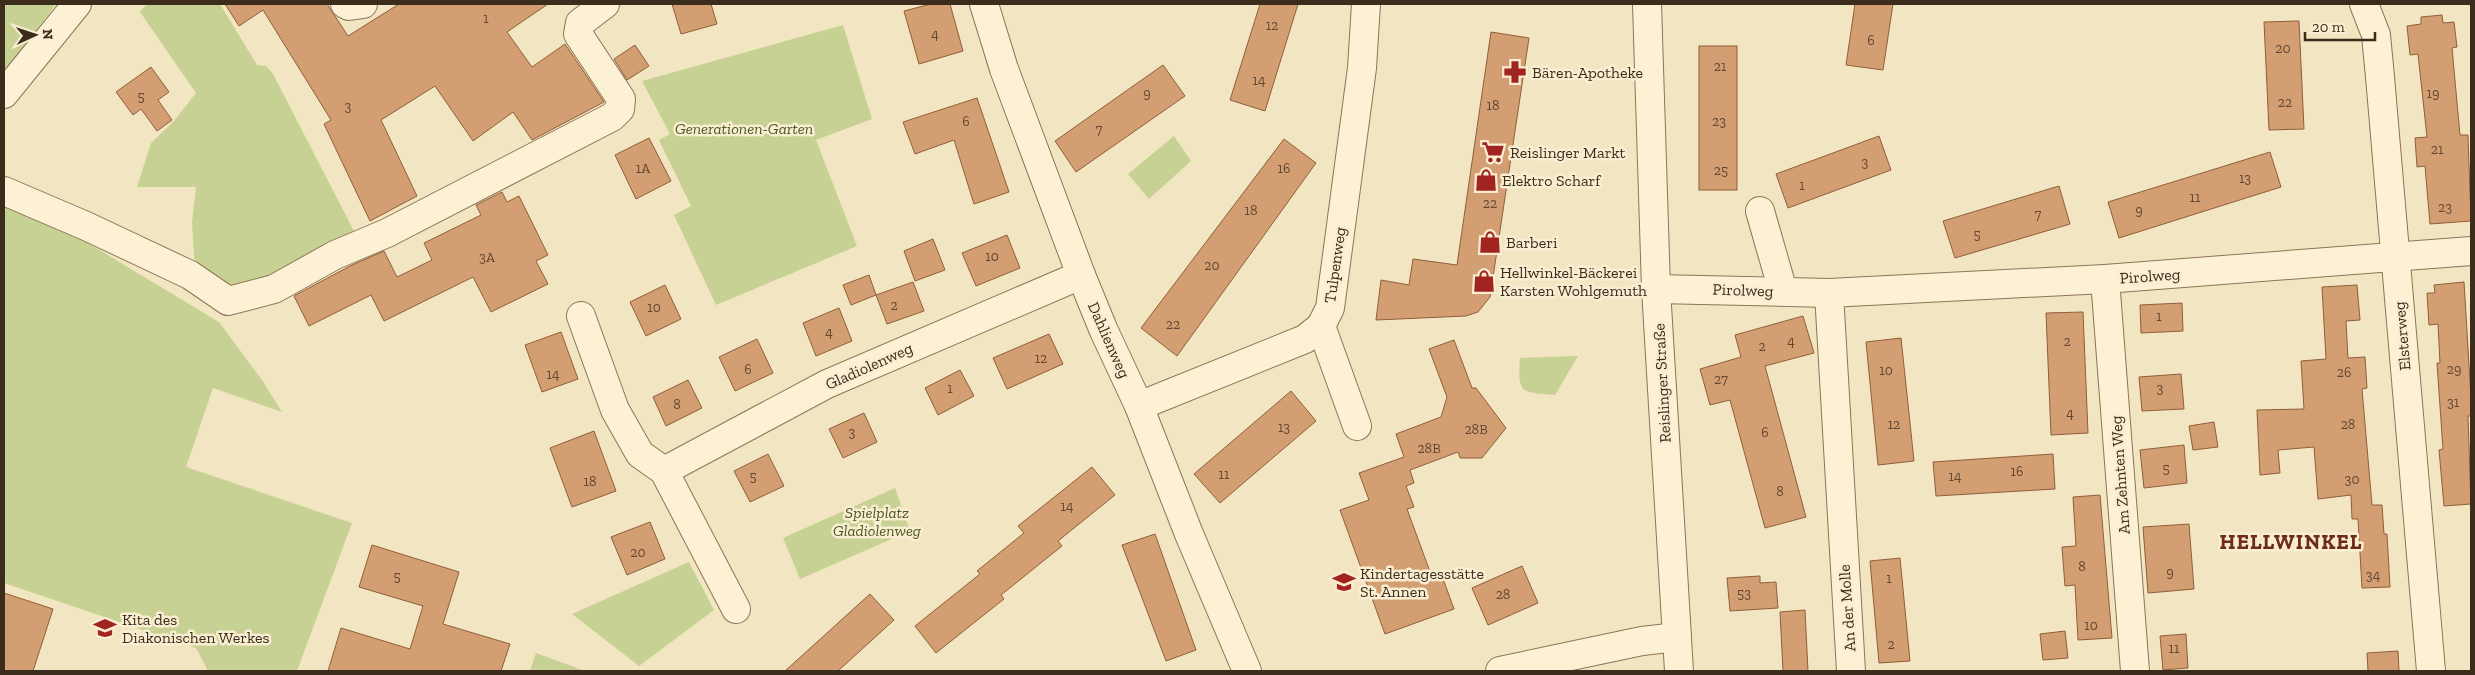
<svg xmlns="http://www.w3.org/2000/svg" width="2475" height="675" viewBox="0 0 2475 675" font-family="'Zilla Slab',serif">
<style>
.green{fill:#c8d194}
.building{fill:#d49e73;stroke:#8f5e3a}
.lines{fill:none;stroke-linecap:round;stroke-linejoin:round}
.minor-casing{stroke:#8d7556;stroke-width:30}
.minor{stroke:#fcf1d5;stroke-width:28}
.labels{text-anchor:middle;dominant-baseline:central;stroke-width:5;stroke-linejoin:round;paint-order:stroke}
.number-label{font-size:14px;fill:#624832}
.poi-label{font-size:16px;fill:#3c2c1c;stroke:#f9eed1;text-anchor:start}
.park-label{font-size:16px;font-style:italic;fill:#4a5a21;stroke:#f9eed1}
.street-label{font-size:16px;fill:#3c2c1c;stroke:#f9eed1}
.district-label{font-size:21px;font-weight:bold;letter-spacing:1px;fill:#6c2c17;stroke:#f9eed1}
</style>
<rect width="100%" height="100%" fill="#f2e5c1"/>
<g class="green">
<path d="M4 4H56L4 73Z"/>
<path d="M147 4H220L257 65 266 66 273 74 356 235 278 280 236 286 195 271 192 222 196 187H137L151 143 174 121 196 93 140 12Z"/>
<path d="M843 25 872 119 816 140 857 246 716 305 674 215 691 206 659 140 670 134 642 81Z"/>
<path d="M1174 136 1191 161 1149 199 1128 174Z"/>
<path d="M4 202 63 228 219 322 262 380 282 412 213 388 186 467 352 523 297 671H208L196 648 4 583Z"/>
<path d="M1578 356 1555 395C1522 392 1517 395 1520 358Z"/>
<path d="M895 488 910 531 800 579 783 538Z"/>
<path d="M689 562 714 610 639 666 572 614Z"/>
<path d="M536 653 585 671H530Z"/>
</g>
<g class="building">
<path d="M225 4H327L348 36 399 4H548L507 32 532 67 565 44 604 102 532 140 513 112 473 141 435 86 381 120 417 196 370 221 324 124 331 120 263 10 239 26Z"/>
<path d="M672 4H711L717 24 681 34Z"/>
<path d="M931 4H950L963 51 919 64 904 11Z"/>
<path d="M1260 4H1298L1265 111 1230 100Z"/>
<path d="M1855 4H1893L1883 70 1846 65Z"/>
<path d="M2442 15 2443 23 2454 22 2457 47 2452 48 2460 135H2468L2471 221 2430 224 2425 166 2417 167 2415 138 2427 137 2418 54 2410 55 2407 26 2421 24V17Z"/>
<path d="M2299 21 2304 129 2269 130 2264 22Z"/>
<path d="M1491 32 1529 38 1490 297 1478 312 1466 316 1376 320 1381 280 1409 285 1413 259 1457 265Z"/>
<path d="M635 45 649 66 627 80 614 59Z"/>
<rect x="1699" y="46" width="38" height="144"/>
<path d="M1163 65 1185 96 1076 172 1055 141Z"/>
<path d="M151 67 169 92 158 100 172 120 157 131 141 109 133 115 116 92Z"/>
<path d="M977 98 1009 192 974 204 954 140 915 154 903 122Z"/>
<path d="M1879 136 1891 170 1788 208 1776 174Z"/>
<path d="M649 138 671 181 636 199 615 155Z"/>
<path d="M1284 139 1316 163 1177 356 1141 328Z"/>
<path d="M2270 152 2281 187 2119 238 2108 202Z"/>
<path d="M2059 186 2070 224 1955 258 1943 221Z"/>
<path d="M502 192 507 202 519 196 548 255 536 261 548 284 491 312 473 277 384 321 371 295 309 326 294 296 350 266 384 251 397 277 432 260 424 243 481 215 476 205Z"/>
<path d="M1007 235 1020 268 976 286 962 253Z"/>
<path d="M933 239 945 270 915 281 904 251Z"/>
<path d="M869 275 876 295 851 305 843 285Z"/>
<path d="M913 282 924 311 887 324 876 295Z"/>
<path d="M2464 282 2471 398V416H2468L2471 504 2444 506 2439 450 2443 449 2437 363H2440L2438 324 2429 325 2427 293H2435L2434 285Z"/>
<path d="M665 285 681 319 646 336 630 302Z"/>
<path d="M2357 285 2360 320 2346 321 2348 358 2365 357 2367 388 2362 389 2372 505H2382L2384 534H2387L2390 587 2362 588 2358 519H2352L2351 495 2318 499 2314 447 2278 450 2280 473 2260 475 2257 410 2304 409 2301 361 2326 359 2322 287Z"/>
<path d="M2182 303 2183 331 2141 333 2140 305Z"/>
<path d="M839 308 852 341 816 356 803 323Z"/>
<path d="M2083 312 2088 433 2051 435 2046 313Z"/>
<path d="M1803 316 1814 353 1765 366 1806 517 1765 528 1730 400 1710 405 1700 369 1741 357 1735 335Z"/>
<path d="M561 332 578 379 542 392 525 345Z"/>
<path d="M1049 334 1063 364 1007 389 993 358Z"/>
<path d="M1901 338 1914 461 1878 465 1866 342Z"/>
<path d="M757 339 773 373 735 391 719 357Z"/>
<path d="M1454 340 1472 388H1476L1506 428 1482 458H1460L1458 452 1410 470 1414 483 1406 486 1414 507 1407 509 1433 580 1442 576 1454 609 1385 634 1340 510 1369 500 1359 473 1404 457 1396 434 1441 417 1447 397 1429 349Z"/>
<path d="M960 370 974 396 938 415 925 388Z"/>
<path d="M2181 374 2184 409 2142 411 2139 377Z"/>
<path d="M688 380 702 408 666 426 653 397Z"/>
<path d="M1291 391 1316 421 1220 503 1194 474Z"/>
<path d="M864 413 877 442 843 458 829 429Z"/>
<path d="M2214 422 2218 447 2193 450 2189 426Z"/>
<path d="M594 431 616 491 572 507 550 448Z"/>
<path d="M2184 445 2187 483 2144 488 2140 450Z"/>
<path d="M768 454 784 486 750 502 734 471Z"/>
<path d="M2053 454 2055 489 1936 496 1933 462Z"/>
<path d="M1092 467 1115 495 1058 541 1062 546 1001 595 1004 599 936 653 915 626 980 574 977 571 1024 533 1018 526Z"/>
<path d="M2100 495 2112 638 2078 640 2075 585 2065 586 2062 547 2076 546 2073 497Z"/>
<path d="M650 522 665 559 627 575 611 537Z"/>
<path d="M2189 524 2194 589 2148 593 2143 527Z"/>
<path d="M1155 534 1196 650 1166 661 1122 545Z"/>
<path d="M372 545 459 572 443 624 510 644 501 671H328L341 628 410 649 423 606 359 587Z"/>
<path d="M1900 558 1910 661 1879 663 1870 561Z"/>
<path d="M1522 566 1538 603 1488 625 1472 588Z"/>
<path d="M1760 576V583L1776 582 1778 608 1730 611 1727 578Z"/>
<path d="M4 593 53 609 33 671H4Z"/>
<path d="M870 594 894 620 838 671H785Z"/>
<path d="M1805 610 1808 671H1783L1780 612Z"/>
<path d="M2065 631 2068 658 2043 660 2040 634Z"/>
<path d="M2186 634 2188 668 2163 670 2160 636Z"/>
<path d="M2398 651 2399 671H2368L2367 653Z"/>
</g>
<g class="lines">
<defs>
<g id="minor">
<path d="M345 4 349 6 363 4"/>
<path d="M984 4 1004 69 1081 275 1104 331 1139 406 1189 534 1247 671"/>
<path d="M1647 4 1656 289 1679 671"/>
<path d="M2364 4 2376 35 2380 77 2431 671"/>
<path d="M4 94 77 4"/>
<path d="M4 191 86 226 190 275 228 301 274 289 335 255 387 233 612 117 620 109 621 99 578 34 580 23 605 4"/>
<path d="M1760 211 1783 291"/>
<path d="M2105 279 2135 671"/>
<path d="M1656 289 1829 293 2105 279 2471 251"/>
<path d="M1829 293 1851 671"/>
<path d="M581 316 615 410 640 454 664 471 736 609"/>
<path d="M1321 326 1357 426"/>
<path d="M1139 406 1305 339 1321 326 1330 308 1362 68 1366 4"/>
<path d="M664 471 827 384 1081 275"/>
<path d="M1500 671 1642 641 1677 637"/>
</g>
</defs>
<use href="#minor" class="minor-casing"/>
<use href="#minor" class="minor"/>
</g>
<defs>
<symbol id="pharmacy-bare" viewBox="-9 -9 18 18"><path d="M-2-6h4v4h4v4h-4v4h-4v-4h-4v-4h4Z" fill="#a22421" stroke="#f9eed1" stroke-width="2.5" paint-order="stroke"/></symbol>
<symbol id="supermarket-bare" viewBox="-9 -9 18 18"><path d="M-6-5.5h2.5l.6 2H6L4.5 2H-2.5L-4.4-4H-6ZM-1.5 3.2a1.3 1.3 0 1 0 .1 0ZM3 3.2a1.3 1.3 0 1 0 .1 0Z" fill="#a22421" stroke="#f9eed1" stroke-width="2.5" paint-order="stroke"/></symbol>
<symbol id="shop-bare" viewBox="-9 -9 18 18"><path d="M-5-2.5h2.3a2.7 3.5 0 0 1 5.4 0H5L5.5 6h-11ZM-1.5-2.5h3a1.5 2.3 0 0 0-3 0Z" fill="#a22421" stroke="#f9eed1" stroke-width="2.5" paint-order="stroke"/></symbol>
<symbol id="school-bare" viewBox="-9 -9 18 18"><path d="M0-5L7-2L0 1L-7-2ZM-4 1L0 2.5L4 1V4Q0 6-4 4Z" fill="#a22421" stroke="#f9eed1" stroke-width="2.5" paint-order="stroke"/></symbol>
</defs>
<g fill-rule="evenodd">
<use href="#pharmacy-bare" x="1499" y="56" width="32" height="32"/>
<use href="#supermarket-bare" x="1477" y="136" width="32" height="32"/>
<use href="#shop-bare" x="1470" y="164" width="32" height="32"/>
<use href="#shop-bare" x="1474" y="226" width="32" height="32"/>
<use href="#shop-bare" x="1468" y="265" width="32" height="32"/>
<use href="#school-bare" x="1328" y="566" width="32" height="32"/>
<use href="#school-bare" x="89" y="612" width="32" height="32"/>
</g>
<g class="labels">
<g class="number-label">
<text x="486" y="18">1</text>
<text x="1272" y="25">12</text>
<text x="935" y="34">4</text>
<text x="1871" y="40">6</text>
<text x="2283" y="48">20</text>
<text x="1720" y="66">21</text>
<text x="1259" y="80">14</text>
<text x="1147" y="93">9</text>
<text x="2433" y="93">19</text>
<text x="141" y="96">5</text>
<text x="2285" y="102">22</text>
<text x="1493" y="105">18</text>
<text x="348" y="106">3</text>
<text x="966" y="121">6</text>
<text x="1719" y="121">23</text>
<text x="1099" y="129">7</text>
<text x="2437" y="149">21</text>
<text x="1865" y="162">3</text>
<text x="643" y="168">1A</text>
<text x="1284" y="168">16</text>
<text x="1721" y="170">25</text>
<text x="2245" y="178">13</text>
<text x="1802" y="185">1</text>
<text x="2195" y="197">11</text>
<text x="1490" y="203">22</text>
<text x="2445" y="207">23</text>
<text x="1251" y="210">18</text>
<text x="2139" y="210">9</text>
<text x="2038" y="214">7</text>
<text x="1977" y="234">5</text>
<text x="992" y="256">10</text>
<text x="487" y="257">3A</text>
<text x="1212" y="265">20</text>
<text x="894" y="305">2</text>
<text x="654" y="307">10</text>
<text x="2159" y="316">1</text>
<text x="1173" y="324">22</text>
<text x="829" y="332">4</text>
<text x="1791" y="341">4</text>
<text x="2067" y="341">2</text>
<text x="1762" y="346">2</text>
<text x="1041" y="358">12</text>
<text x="748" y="369">6</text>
<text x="2454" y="369">29</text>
<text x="1886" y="370">10</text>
<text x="2344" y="372">26</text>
<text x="553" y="374">14</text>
<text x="1721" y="379">27</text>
<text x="950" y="388">1</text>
<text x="2160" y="388">3</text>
<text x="2453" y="402">31</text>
<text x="677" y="404">8</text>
<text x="2070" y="413">4</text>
<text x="1894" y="424">12</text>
<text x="2348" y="424">28</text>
<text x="1284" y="427">13</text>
<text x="1476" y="429">28B</text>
<text x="852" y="432">3</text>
<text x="1765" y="432">6</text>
<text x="1429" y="448">28B</text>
<text x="2166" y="468">5</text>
<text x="2017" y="471">16</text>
<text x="1224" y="474">11</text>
<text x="753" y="476">5</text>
<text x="1955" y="476">14</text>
<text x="2352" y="479">30</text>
<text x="590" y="481">18</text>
<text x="1780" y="491">8</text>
<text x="1067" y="506">14</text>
<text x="638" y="552">20</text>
<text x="2082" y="566">8</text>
<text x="2170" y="572">9</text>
<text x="2373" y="575">34</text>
<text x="397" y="576">5</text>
<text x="1889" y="578">1</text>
<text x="1744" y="593">53</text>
<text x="1503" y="594">28</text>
<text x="2091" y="625">10</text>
<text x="1891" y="644">2</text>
<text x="2174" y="648">11</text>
</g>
<g class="poi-label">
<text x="1532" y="72">Bären-Apotheke</text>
<text x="1510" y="152">Reislinger Markt</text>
<text x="1502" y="180">Elektro Scharf</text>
<text x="1506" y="242">Barberi</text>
<text x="1500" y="272">Hellwinkel-Bäckerei<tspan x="1500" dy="18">Karsten Wohlgemuth</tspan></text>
<text x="1360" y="573">Kindertagesstätte<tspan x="1360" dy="18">St. Annen</tspan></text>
<text x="122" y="619">Kita des<tspan x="122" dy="18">Diakonischen Werkes</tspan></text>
</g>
<g class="park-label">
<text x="744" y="128">Generationen-Garten</text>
<text x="877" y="512">Spielplatz<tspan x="877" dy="18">Gladiolenweg</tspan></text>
</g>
<g class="street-label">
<text transform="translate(1335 265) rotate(-82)">Tulpenweg</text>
<text transform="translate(2150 276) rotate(-4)">Pirolweg</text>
<text transform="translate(1743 290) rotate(2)">Pirolweg</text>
<text transform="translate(2402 336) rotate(-95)">Elsterweg</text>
<text transform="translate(1109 340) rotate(66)">Dahlienweg</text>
<text transform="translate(869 366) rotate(-24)">Gladiolenweg</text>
<text transform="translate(1662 383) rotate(-93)">Reislinger Straße</text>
<text transform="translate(2120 475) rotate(-94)">Am Zehnten Weg</text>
<text transform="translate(1847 608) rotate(-94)">An der Molle</text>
</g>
<g class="district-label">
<text x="2291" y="541">HELLWINKEL</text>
</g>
</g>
<rect width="2475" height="675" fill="none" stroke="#3c2c1c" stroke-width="10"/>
<g transform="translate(35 35) rotate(87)" stroke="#f9eed1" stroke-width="4" paint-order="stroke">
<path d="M0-4L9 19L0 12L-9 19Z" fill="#3c2c1c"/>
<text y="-8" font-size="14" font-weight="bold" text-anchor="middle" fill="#3c2c1c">N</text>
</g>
<path d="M2305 32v8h70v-8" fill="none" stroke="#3c2c1c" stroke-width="2.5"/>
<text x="2312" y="32" font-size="15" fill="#3c2c1c" stroke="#f9eed1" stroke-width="4" paint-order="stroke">20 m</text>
</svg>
